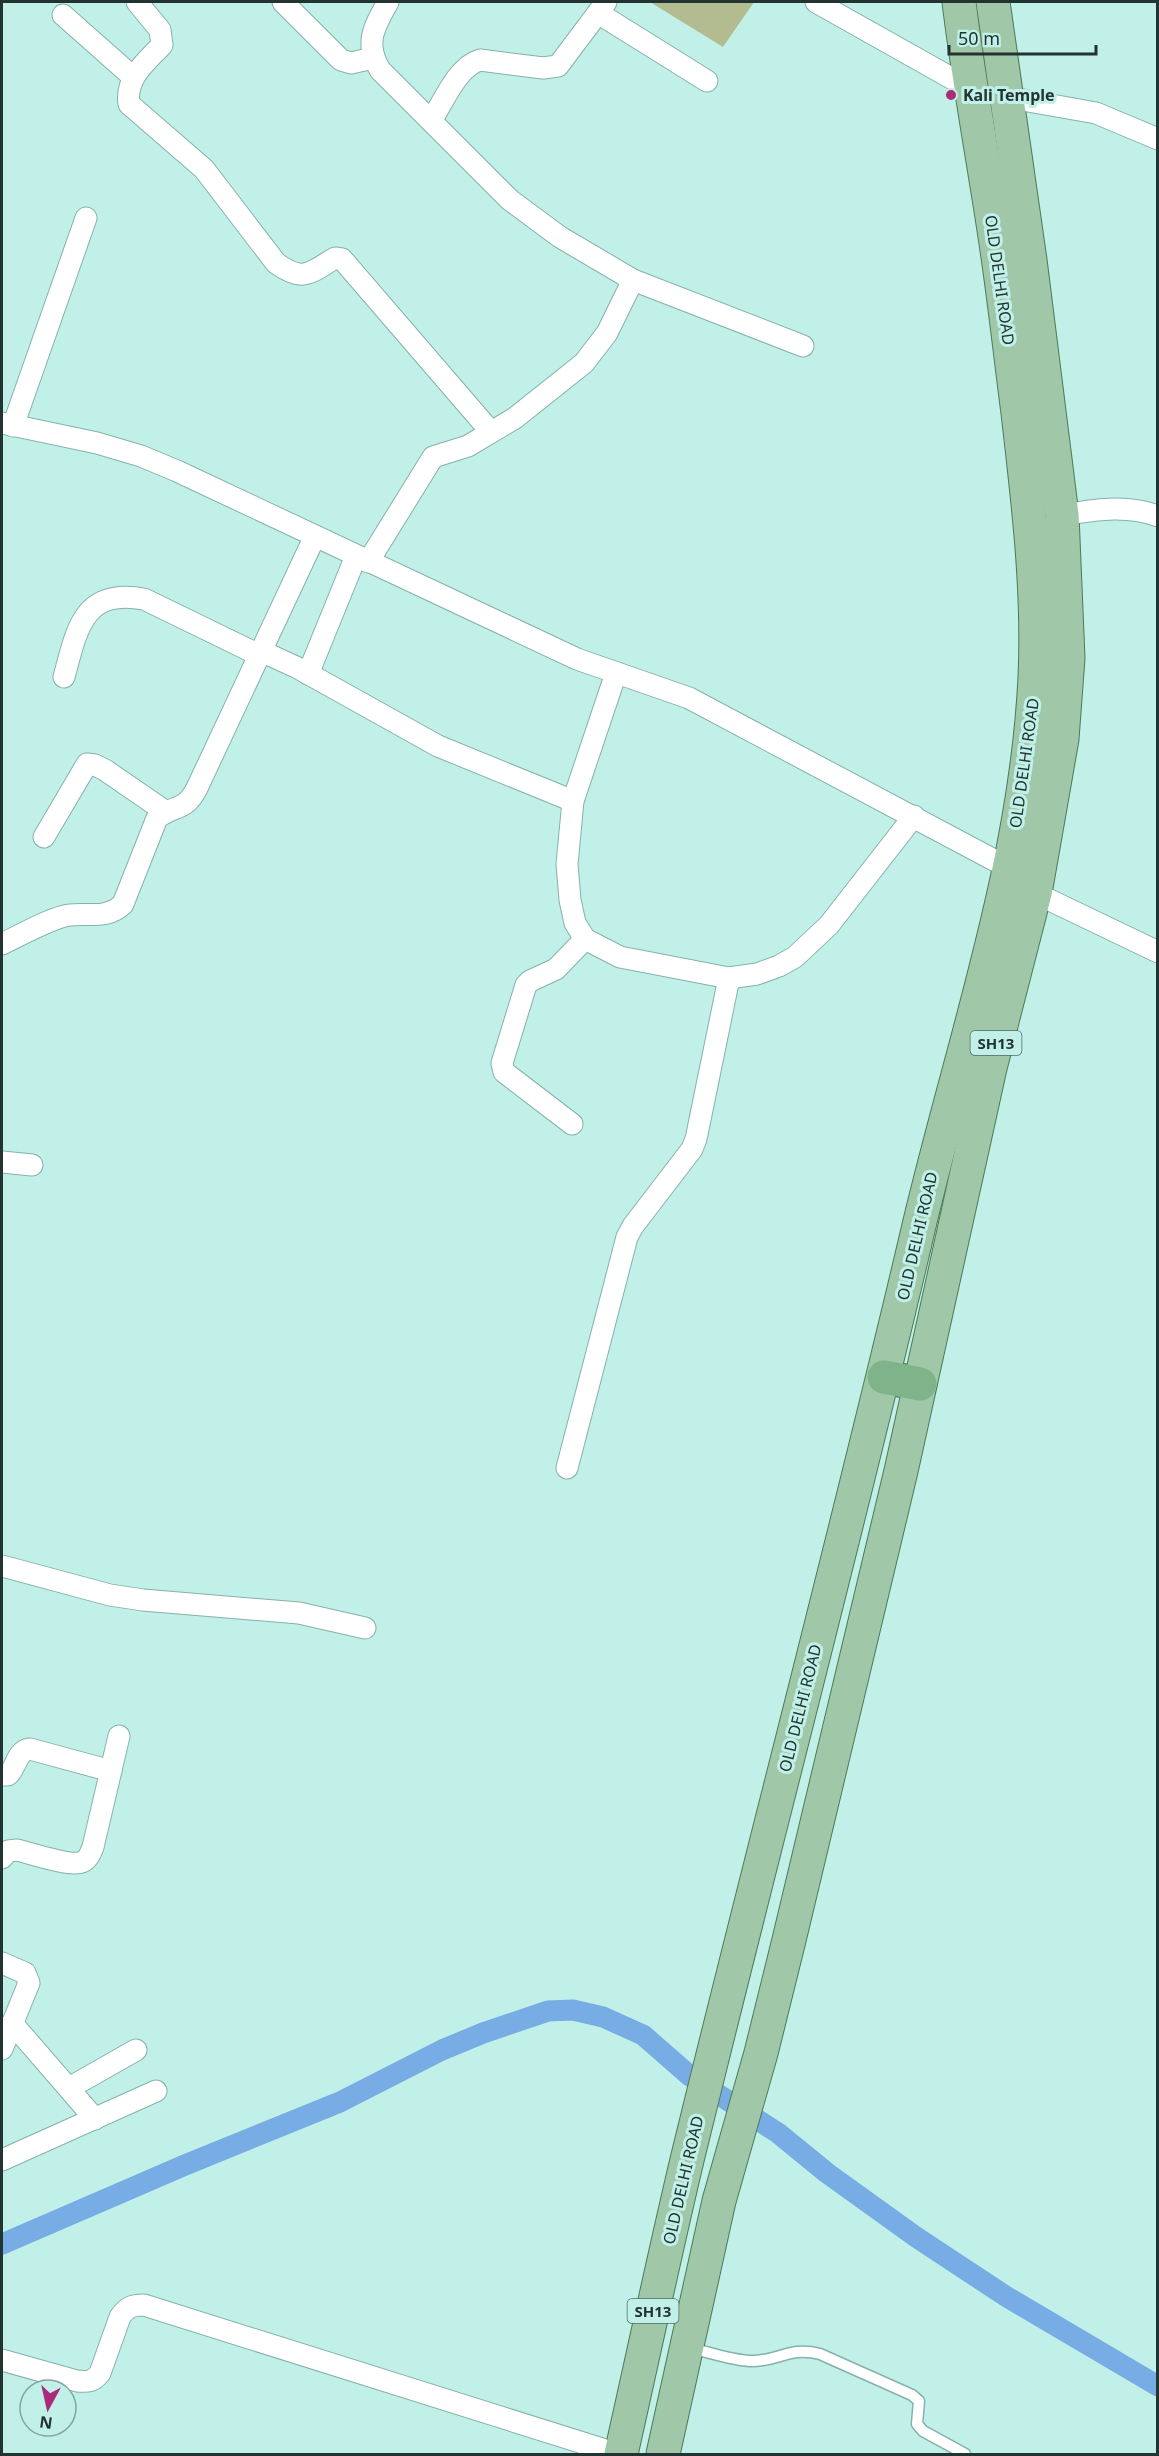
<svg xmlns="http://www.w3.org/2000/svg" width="1159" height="2456" viewBox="0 0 1159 2456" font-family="'Noto Sans',sans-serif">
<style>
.green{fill:#b3bc90}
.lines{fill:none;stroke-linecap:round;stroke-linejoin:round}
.canal{stroke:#77ade4;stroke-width:21}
.service-casing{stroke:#85b2ab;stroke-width:13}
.minor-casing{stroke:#85b2ab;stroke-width:23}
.primary-casing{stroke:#4a7b59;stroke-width:35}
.trunk-casing{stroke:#4a7b59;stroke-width:35}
.service{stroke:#fff;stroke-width:10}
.minor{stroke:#fff;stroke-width:21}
.primary{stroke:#9fc7a8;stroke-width:33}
.trunk{stroke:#7fb48b;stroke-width:33}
.poi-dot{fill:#aa2b79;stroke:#c1f0e8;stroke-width:2}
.labels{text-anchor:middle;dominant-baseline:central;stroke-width:6;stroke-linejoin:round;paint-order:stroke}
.shield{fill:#c1f0e8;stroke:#526c68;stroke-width:1.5}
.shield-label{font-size:15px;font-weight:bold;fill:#223431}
.poi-label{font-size:16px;font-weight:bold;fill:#223431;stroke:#c1f0e8;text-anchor:start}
.street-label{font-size:16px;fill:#223431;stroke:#c1f0e8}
</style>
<rect width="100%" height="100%" fill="#c1f0e8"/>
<path class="green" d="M650 2H754L723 47Z"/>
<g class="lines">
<path class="canal" d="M2 2244 185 2165 340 2102 442 2050 483 2033 548 2011 573 2010 603 2017 643 2035 690 2076 778 2133 827 2173 916 2237 1007 2297 1158 2386"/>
<defs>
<path id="service" d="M690 2348C709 2352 730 2360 750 2361 778 2362 789 2346 820 2354L912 2395 919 2401 917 2424 923 2431 965 2454"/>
<g id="minor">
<path d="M137 2 160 30 162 45C146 62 125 78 129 104L204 169 276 263C303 283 310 273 335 258L342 259 491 432"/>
<path d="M283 2 341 60 351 63 373 58"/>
<path d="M388 2C374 27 364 43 380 70L510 200 560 237 633 280 803 346"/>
<path d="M816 2 969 88"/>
<path d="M598 13 707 81"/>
<path d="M63 15 133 77"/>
<path d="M1006 97 1096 113 1158 139"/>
<path d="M431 121C444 101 457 67 480 60L543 68 558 66 606 2"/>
<path d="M2 423 97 443 141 456 177 471 577 659 689 698 1009 868"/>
<path d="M13 426 86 218"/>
<path d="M1062 515C1095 510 1125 504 1158 516"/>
<path d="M368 562 433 457 468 446 515 418 584 363 607 333 633 280"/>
<path d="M261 651 298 668 438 746 573 801"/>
<path d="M616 673 573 801 567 864 570 900 575 923 585 939 620 957 729 978 757 974 779 966 795 957 829 925 914 816"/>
<path d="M308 674 356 556"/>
<path d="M64 677C77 629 83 588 144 599L259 655"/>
<path d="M44 837 87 764 95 765 105 770 166 812"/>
<path d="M1035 893 1158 952"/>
<path d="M2 944C19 936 52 917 70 915 89 913 108 919 123 904L157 818C175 804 185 812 197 788L315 536"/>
<path d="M572 1124 504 1072 502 1063 526 985 530 981 556 969 585 939"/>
<path d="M2 1162 32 1165"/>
<path d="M567 1468 627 1237 633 1226 692 1149 696 1139 729 978"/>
<path d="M2 1566 110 1595 143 1600 299 1613 365 1628"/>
<path d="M2 1775H8C17 1767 16 1751 30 1749L111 1771"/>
<path d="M2 1858 8 1851 17 1850C30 1853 71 1867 82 1862 88 1860 91 1852 93 1847L119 1736"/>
<path d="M2 1963 25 1973 29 1983 2 2049"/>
<path d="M12 2023 95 2119"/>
<path d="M69 2088 136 2050"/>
<path d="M2 2160 156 2091"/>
<path d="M2 2360 77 2381C88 2382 93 2382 100 2373L120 2317C127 2307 132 2305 144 2305L618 2454"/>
</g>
<g id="primary">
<path d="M621 2454C643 2356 664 2257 687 2160 763 1849 845 1541 918 1230 961 1047 1026 866 1035 677 1039 589 1028 500 1018 413 1011 359 1005 304 997 250 985 167 969 85 959 2"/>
<path d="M663 2454 719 2201 761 2053 789 1940 901 1471 990 1068 1035 893 1062 739 1068 658 1062 515 1030 260 993 2"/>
</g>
<path id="trunk" d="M884 1377 920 1384"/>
</defs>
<use href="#service" class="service-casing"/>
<use href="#minor" class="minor-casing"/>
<use href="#primary" class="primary-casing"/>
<use href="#trunk" class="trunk-casing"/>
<use href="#service" class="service"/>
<use href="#minor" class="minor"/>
<use href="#primary" class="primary"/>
<use href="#trunk" class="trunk"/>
</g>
<circle class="poi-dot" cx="951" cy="95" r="6"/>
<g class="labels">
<g class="shield">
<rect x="970.5" y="1031" width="51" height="24" rx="4.5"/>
<rect x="627.5" y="2299" width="51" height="24" rx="4.5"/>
</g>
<g class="shield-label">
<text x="996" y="1043">SH13</text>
<text x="653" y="2311">SH13</text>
</g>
<g class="poi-label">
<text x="963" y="95">Kali Temple</text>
</g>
<g class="street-label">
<text transform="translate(1000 280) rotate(82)">OLD DELHI ROAD</text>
<text transform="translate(1024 763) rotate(-82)">OLD DELHI ROAD</text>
<text transform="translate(917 1236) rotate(-77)">OLD DELHI ROAD</text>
<text transform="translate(800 1708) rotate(-76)">OLD DELHI ROAD</text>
<text transform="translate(683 2180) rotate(-77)">OLD DELHI ROAD</text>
</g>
</g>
<rect width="1159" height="2456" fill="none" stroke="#223431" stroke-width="6"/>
<g transform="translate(48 2408) rotate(188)"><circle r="28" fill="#c1f0e8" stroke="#81a59f" stroke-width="1.5"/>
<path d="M0-4.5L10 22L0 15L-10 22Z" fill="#aa2b79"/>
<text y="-9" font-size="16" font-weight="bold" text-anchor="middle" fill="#223431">N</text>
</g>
<path d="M949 45v9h147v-9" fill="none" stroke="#223431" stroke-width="3"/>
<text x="958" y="45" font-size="18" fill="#223431" stroke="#c1f0e8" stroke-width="4.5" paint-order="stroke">50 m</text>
</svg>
